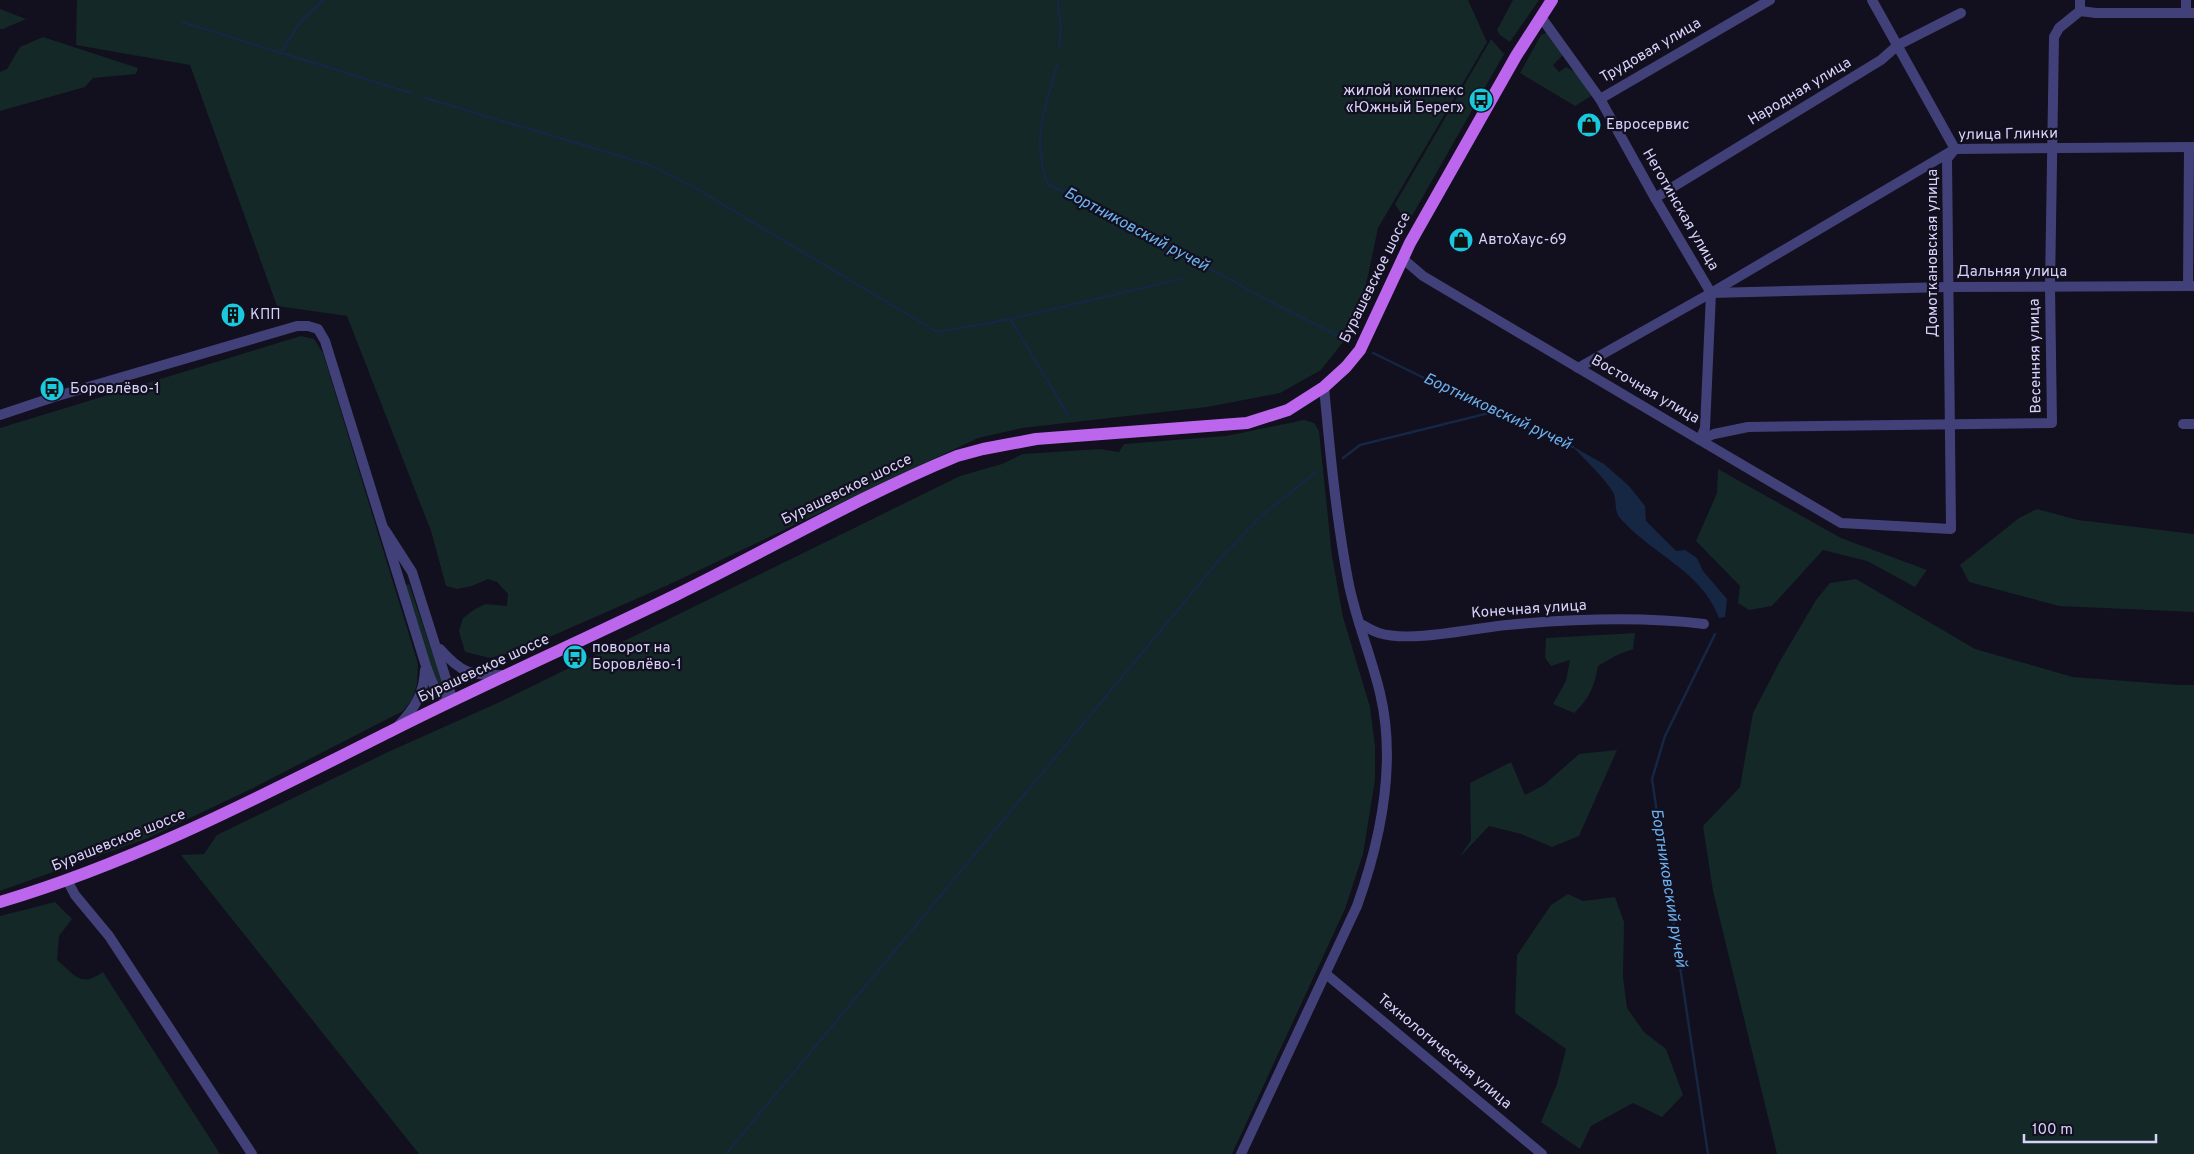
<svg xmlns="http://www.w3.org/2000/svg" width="2194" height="1154" viewBox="0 0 2194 1154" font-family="Overpass,sans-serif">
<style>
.green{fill:#132827}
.water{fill:#152743}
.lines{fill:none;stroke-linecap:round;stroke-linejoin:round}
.stream{stroke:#152743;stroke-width:2.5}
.minor{stroke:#424078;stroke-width:10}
.major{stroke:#bb66ed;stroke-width:12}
.labels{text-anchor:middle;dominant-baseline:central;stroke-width:4.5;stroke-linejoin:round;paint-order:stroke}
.street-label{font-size:15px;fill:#d7d2fa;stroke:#120f1f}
.poi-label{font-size:15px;fill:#d7d2fa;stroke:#120f1f;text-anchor:start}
.water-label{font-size:16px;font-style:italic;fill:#6cb1ee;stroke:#120f1f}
</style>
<rect width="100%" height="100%" fill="#120f1f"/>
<g class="green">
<path d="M77 0H1468L1487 42 1378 228 1358 323 1321 370 1280 393 1207 407 1022 428 978 438 668 585 520 650 490 658 465 652 459 631 463 618 475 609 486 604 507 606 508 594 497 582 488 579 472 586 457 589 446 586 431 531 347 316 277 306 190 65 76 45Z"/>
<path d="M1513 0H1539L1510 42 1500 35 1497 30Z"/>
<path d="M0 9 26 19 3 29H0Z"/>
<path d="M1548 32 1564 54 1553 65 1559 72 1566 67 1577 73 1591 96 1575 106 1520 73 1541 35Z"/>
<path d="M43 37 138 68 136 74 93 78 85 87 0 111V72L7 69 20 47Z"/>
<path d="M1491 39 1504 54 1409 221 1405 220 1395 204Z"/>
<path d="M301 336 314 339 323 353 418 664 417 684 412 700 403 711 251 789 148 838 0 891V428Z"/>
<path d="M1304 420 1314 423 1319 431 1332 556 1343 617 1370 707 1375 746V780L1363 854 1345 909 1232 1154H419L181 855 204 854 217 835 388 752 502 701 960 476 1002 464 1023 454 1100 449 1119 452 1124 444 1226 436Z"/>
<path d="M1718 469 1841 538 1927 570 1915 587 1867 561 1823 550 1772 606 1749 610 1738 603 1740 586 1696 541 1717 493Z"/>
<path d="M2037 509 2078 520 2194 534V612L2059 606 1969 582 1960 565 2019 518Z"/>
<path d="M1856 579 1975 649 2073 677 2178 685H2194V1154H1777L1713 891 1703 826 1740 787 1753 713 1780 661 1816 600 1830 583Z"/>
<path d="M409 584 443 684 441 689 437 686 406 587V585Z"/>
<path d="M1635 633 1633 649 1617 655 1598 666C1594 687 1590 698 1574 713L1553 704 1566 681 1570 660 1551 666 1545 658 1546 638Z"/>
<path d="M1617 750 1579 836 1552 847 1521 834 1489 826 1459 858 1471 840 1470 783 1511 762 1525 795 1544 785 1579 754Z"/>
<path d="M1568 894 1583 901 1615 897 1624 922 1623 977 1627 1008 1644 1032 1666 1049 1683 1095 1662 1117 1633 1103 1591 1126 1580 1149 1541 1122 1557 1084 1566 1049 1515 1013 1517 955 1551 905Z"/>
<path d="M55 902 72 919 59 936 57 960C75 975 80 988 103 972L220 1154H0V916Z"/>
</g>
<path class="water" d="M1572 446 1604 464 1629 486 1645 506 1646 521 1676 551 1685 550 1697 558 1703 571 1727 599 1725 617 1719 618C1701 570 1652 555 1620 518 1614 512 1617 500 1613 492 1602 475 1586 461 1572 446Z"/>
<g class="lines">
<g class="stream">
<path d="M1058 0 1061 30 1059 48"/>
<path d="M182 22 411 93"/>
<path d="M280 54 301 21 323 0"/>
<path d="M1057 65C1045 108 1031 140 1048 185L1088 201 1267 300 1350 342"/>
<path d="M425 98 647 164 697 189 937 332 1011 319 1181 279"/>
<path d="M1011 320 1068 415"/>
<path d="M1373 353 1508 419 1573 447"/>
<path d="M1343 458 1360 445 1493 412"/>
<path d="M726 1154 1220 559 1261 516 1315 473"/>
<path d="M1708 1154 1652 779 1665 736 1715 634"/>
</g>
<g class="minor">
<path d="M1872 0 1955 149 1947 159 1951 529 1841 523 1700 440 1705 428 1711 293 1955 149 2194 147"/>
<path d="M2186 0V13"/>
<path d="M2080 11 2096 13H2194"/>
<path d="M1541 17 1600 99 1655 198 1711 293"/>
<path d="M1600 99 1770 0"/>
<path d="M1655 198 1881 60 1898 45 1961 13"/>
<path d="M1402 258 1423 276 1700 440 1714 434 1748 427 2052 423 2050 287 2054 37 2059 28 2080 11V0"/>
<path d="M2188 286 2189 148"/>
<path d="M1578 368 1711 293 1948 287 2194 286"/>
<path d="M0 415 54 397 297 326H308L318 329 325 341 426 666C432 681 435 697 453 701L412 572 385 530"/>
<path d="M2183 424H2194"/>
<path d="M1359 623C1365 626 1372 631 1379 633 1410 643 1474 628 1507 625 1572 619 1639 616 1704 624"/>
<path d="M440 649C461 673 471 676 503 675"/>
<path d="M399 725C415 708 424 693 425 670"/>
<path d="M67 880 75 895 109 936 252 1154"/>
<path d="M1326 974 1542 1154"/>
<path d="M1241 1154 1357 906C1381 839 1397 764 1380 693 1371 655 1355 618 1348 580 1336 516 1330 452 1324 387"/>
</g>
<path class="major" d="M0 902C138 861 265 794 393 730 486 683 582 641 676 595 770 549 860 496 957 456L983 449 1036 439 1247 423 1288 410 1324 387 1346 367 1360 350 1410 243 1516 56 1552 0"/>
</g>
<defs>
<symbol id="bus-disc" viewBox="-11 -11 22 22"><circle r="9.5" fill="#1ac9de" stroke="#120f1f"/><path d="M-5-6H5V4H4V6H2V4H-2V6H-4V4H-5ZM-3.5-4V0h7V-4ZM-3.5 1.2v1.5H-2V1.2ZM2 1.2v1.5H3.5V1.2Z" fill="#111"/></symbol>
<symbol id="shop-disc" viewBox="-11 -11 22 22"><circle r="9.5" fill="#1ac9de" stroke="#120f1f"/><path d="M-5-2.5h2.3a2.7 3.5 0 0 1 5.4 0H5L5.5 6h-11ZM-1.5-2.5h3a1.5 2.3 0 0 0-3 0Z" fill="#111"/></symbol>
<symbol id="building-disc" viewBox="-11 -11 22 22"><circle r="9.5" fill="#1ac9de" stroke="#120f1f"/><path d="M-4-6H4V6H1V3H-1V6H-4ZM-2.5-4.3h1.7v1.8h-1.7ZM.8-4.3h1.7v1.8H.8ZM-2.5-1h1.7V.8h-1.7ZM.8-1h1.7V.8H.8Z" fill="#111"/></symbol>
</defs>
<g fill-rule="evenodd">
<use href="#bus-disc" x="1467" y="86" width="28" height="28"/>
<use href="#shop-disc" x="1575" y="111" width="28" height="28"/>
<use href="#shop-disc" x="1447" y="226" width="28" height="28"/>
<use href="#building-disc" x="219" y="301" width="28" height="28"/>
<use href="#bus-disc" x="38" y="375" width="28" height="28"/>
<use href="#bus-disc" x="561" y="643" width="28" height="28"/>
</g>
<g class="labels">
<g class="street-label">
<text transform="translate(1651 51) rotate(-30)">Трудовая улица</text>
<text transform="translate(1800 92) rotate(-31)">Народная улица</text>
<text transform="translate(2008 135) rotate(-1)">улица Глинки</text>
<text transform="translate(1680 210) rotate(60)">Неготинская улица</text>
<text transform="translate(1933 253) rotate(-90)">Домоткановская улица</text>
<text x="2012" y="272">Дальняя улица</text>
<text transform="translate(1376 278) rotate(-64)">Бурашевское шоссе</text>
<text transform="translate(2036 356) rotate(-91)">Весенняя улица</text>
<text transform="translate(1645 390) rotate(30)">Восточная улица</text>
<text transform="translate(847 490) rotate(-26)">Бурашевское шоссе</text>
<text transform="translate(1529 610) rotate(-4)">Конечная улица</text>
<text transform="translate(484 669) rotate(-25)">Бурашевское шоссе</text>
<text transform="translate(119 841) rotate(-22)">Бурашевское шоссе</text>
<text transform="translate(1444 1052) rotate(40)">Технологическая улица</text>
</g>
<g class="poi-label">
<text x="1464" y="91" text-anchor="end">жилой комплекс<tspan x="1464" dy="17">«Южный Берег»</tspan></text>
<text x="1606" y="125">Евросервис</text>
<text x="1478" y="240">АвтоХаус-69</text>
<text x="250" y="315">КПП</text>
<text x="70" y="389">Боровлёво-1</text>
<text x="592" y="648">поворот на<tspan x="592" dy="17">Боровлёво-1</tspan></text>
</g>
<g class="water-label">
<text transform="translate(1136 230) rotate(28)">Бортниковский ручей</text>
<text transform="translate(1497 412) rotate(25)">Бортниковский ручей</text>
<text transform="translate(1668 888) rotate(81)">Бортниковский ручей</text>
</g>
</g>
<path d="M2024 1134v8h132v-8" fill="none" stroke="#d7d2fa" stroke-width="2.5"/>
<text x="2032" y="1134" font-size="15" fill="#d7d2fa" stroke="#120f1f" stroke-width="4" paint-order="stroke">100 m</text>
</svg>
